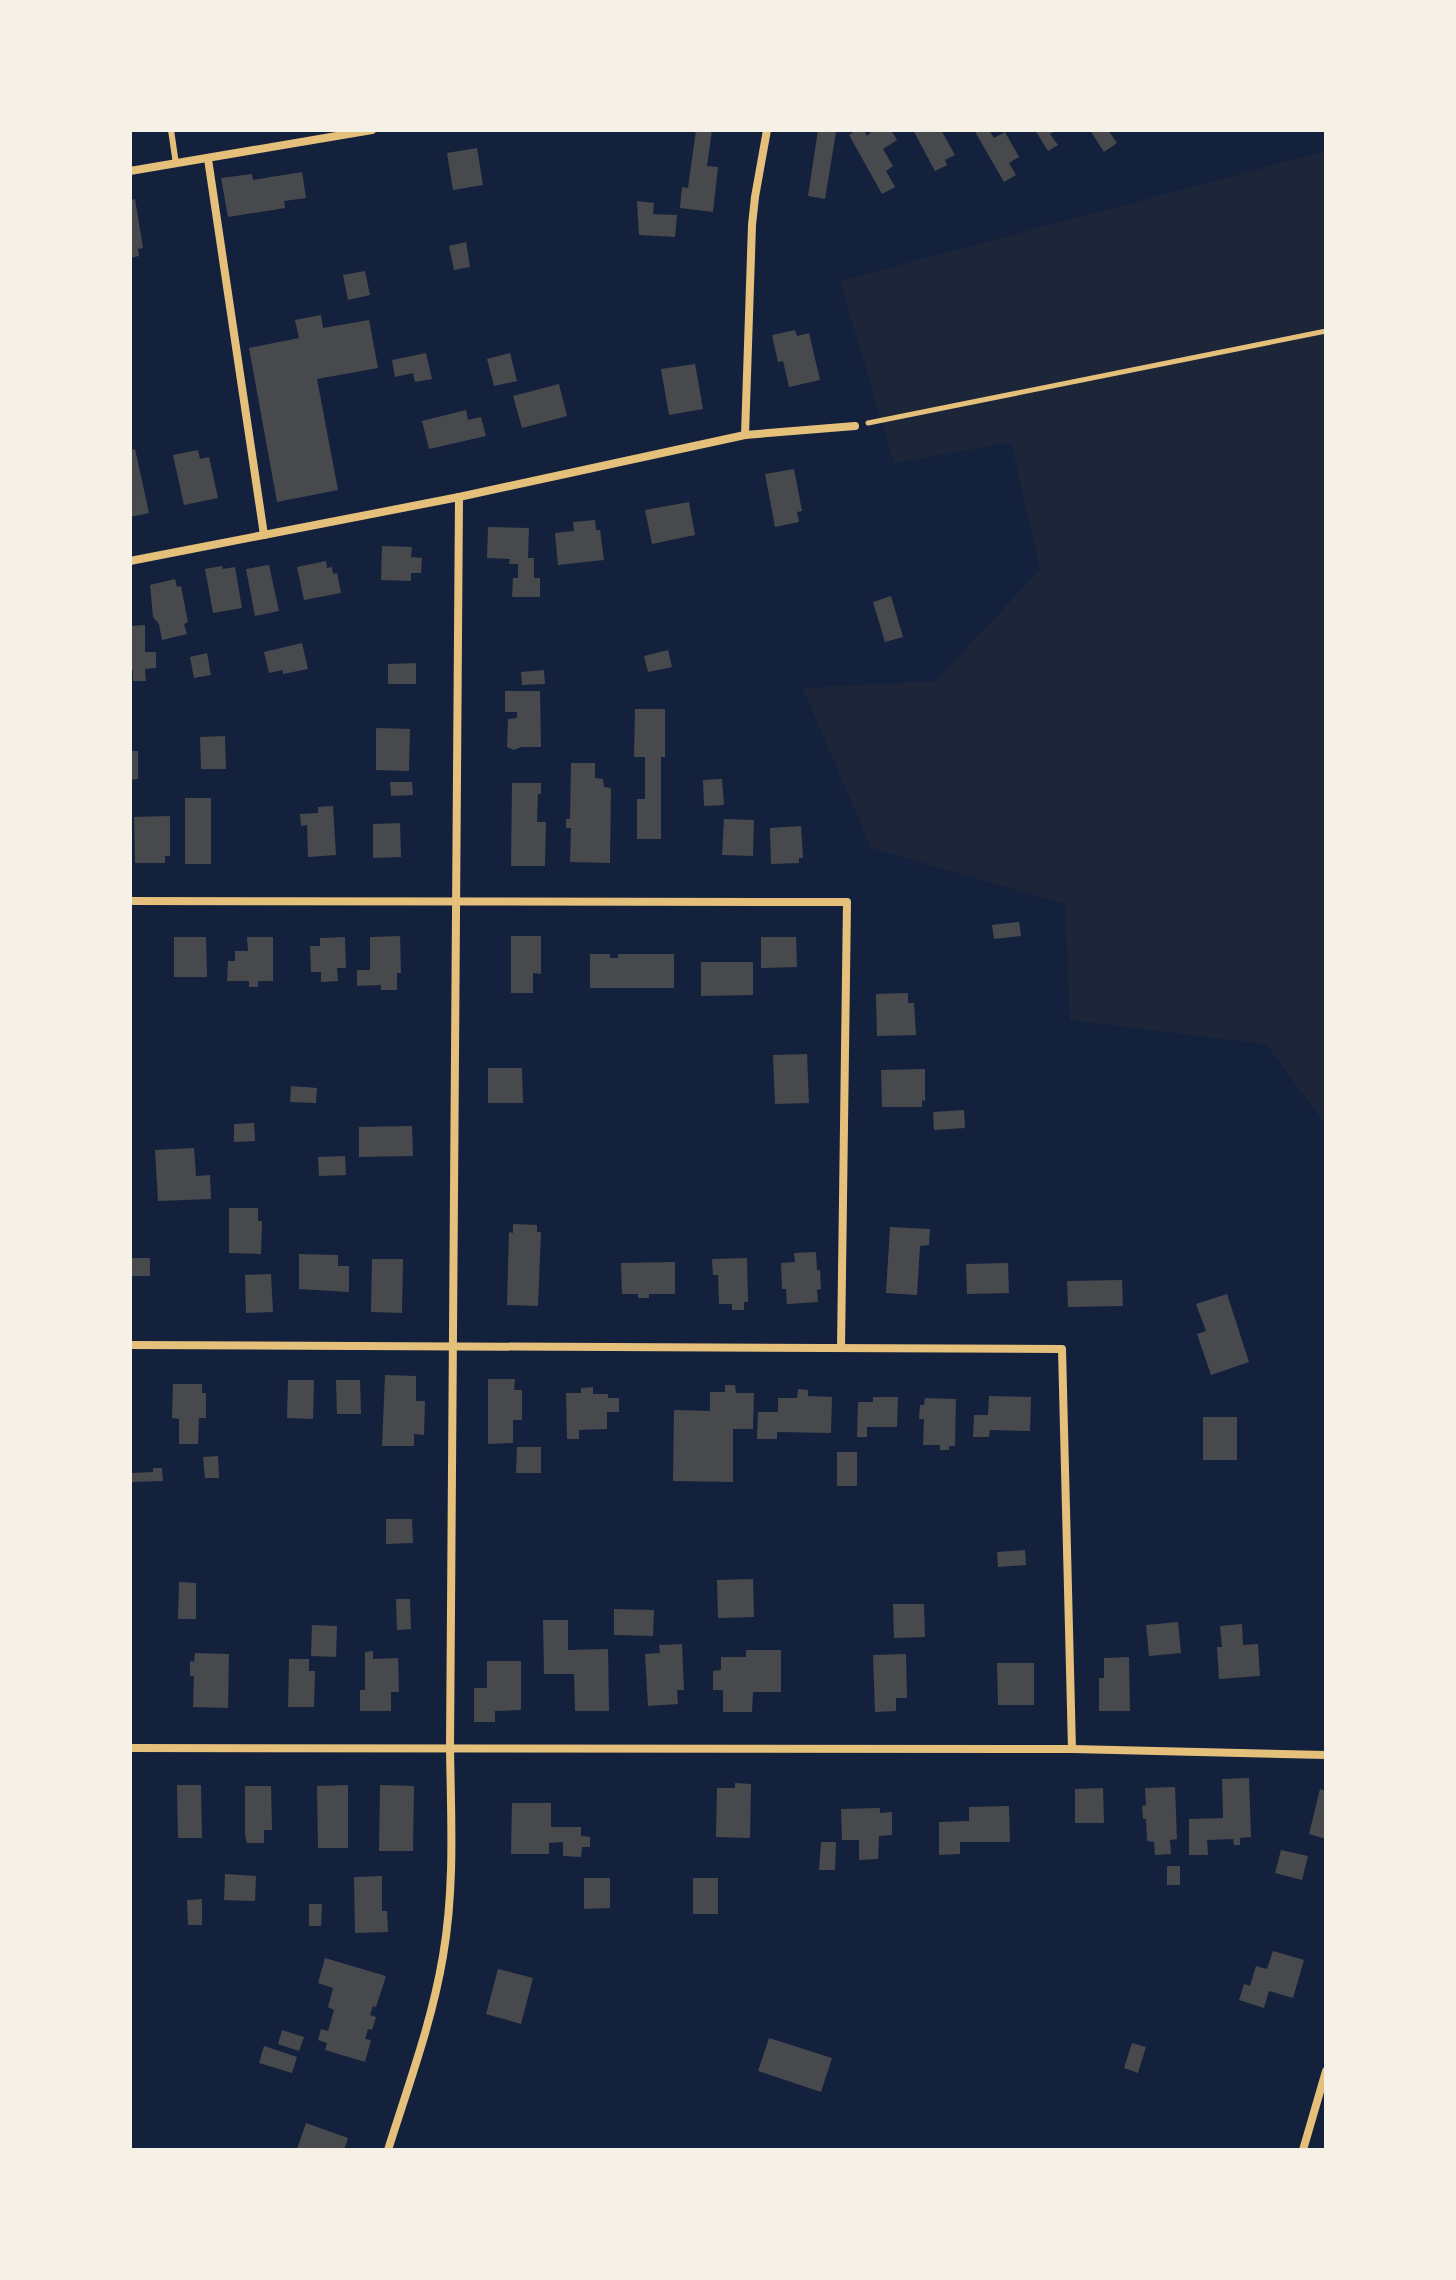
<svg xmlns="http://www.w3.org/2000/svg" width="1456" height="2280" viewBox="0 0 1456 2280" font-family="'Fira Sans',sans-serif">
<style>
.green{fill:#1d2539}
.building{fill:#48494c}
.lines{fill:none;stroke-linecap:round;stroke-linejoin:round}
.path{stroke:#e5c07b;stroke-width:5}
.service{stroke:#e5c07b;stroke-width:6}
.minor{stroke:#e5c07b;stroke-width:8}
</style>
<rect width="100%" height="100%" fill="#14213d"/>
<path class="green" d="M1326 151V1125L1266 1044 1070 1020 1065 904 871 848 803 688 936 681 1040 569 1011 442 894 463 840 281Z"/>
<g class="building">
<path d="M696 130H712L707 166 718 167 713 212 680 208 682 187 688 188Z"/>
<path d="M818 130 836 132 825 199 808 196Z"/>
<path d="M857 130H864L867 136 873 130H891L897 140 883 149 893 166 886 171 895 187 882 194 849 135Z"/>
<path d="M913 130H941L955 155 945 160 947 165 935 171Z"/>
<path d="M974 130H989L994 138 1005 132 1019 157 1009 163 1016 175 1004 182Z"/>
<path d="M1035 130H1056L1050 134 1058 145 1048 151Z"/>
<path d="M1090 130H1108L1117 143 1104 152Z"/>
<path d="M477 148 483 185 453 190 447 153Z"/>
<path d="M302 172 306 198 284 201 285 208 228 217 221 178 252 174 253 180Z"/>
<path d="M135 199 143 248 138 249 139 256 130 258V200Z"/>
<path d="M637 201 654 203 653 214 677 215 675 237 639 235Z"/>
<path d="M466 242 470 267 454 270 449 246Z"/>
<path d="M365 271 370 295 348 300 343 275Z"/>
<path d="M321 315 323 328 369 320 378 368 317 379 338 490 277 502 249 348 299 338 295 320Z"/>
<path d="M795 330 797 336 809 333 820 380 789 387 783 361 778 362 772 335Z"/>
<path d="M426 353 432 379 415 382 413 373 395 377 392 360Z"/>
<path d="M510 353 517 381 494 386 487 359Z"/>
<path d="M695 364 703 409 669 415 661 369Z"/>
<path d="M559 384 567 416 522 428 513 396Z"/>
<path d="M466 410 468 420 481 417 486 436 429 449 422 421Z"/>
<path d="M135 449 149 513 130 517V450Z"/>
<path d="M198 450 200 459 209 457 218 498 184 505 173 455Z"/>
<path d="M794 469 802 511 797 512 799 522 775 527 765 474Z"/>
<path d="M689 502 695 535 652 544 645 510Z"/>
<path d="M595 520 596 530H600L604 560 558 565 555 533 574 531 573 522Z"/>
<path d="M488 527 529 528 528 558H534V578H540V597H512L513 578H518V564H509L510 559 487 558Z"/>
<path d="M382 546 412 547 411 557 422 558 421 573H411V581L381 580Z"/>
<path d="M326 561 327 568 332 567 333 574 337 573 341 593 304 600 297 567Z"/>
<path d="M269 565 279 611 255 616 246 569Z"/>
<path d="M222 566 223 569 235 567 242 608 213 613 205 569Z"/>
<path d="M175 579 177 587 181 586 188 622 184 624 187 634 162 640 159 624 153 617 150 585Z"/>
<path d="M891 596 903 637 885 642 873 602Z"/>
<path d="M145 625V652H156V668L145 669 146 681H133V670L130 671V626Z"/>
<path d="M302 643 308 669 283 674V670L269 673 264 652Z"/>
<path d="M668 650 672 667 648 672 644 656Z"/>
<path d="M207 653 211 675 194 678 190 657Z"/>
<path d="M416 663V684H388V664Z"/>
<path d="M544 670 545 684 522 685 521 672Z"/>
<path d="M505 691H540L541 747H521L514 750 507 747 508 719 517 718V712H505Z"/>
<path d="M635 709H665V757H661V839H637V799H645V757H634Z"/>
<path d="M376 728 410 729 409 771 376 770Z"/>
<path d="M225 736 226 769H201L200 737Z"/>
<path d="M130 751H138V779L130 780Z"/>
<path d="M571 763H595V778L603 779 604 787 611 788 610 863 570 862 571 828H566V819H570Z"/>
<path d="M722 779 724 805 704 806 703 780Z"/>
<path d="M390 782H412L413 795 391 796Z"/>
<path d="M512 783H541V794H538L537 822H546L545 866H511Z"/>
<rect x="185" y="798" width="26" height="66"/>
<path d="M333 806 336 855 308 857 307 825 301 826 300 814 318 813V807Z"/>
<path d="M170 816V856H165V863H135L134 817Z"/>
<path d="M724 819 754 820 753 856 722 855Z"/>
<path d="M400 823 401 857 373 858V824Z"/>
<path d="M801 826 803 858H799V863L771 864 770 828Z"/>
<path d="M1019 922 1021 936 994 939 992 925Z"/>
<path d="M400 936 401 973H397V990H381V985L357 986V970H370V937Z"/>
<path d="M511 936H541V974L533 973V993H511Z"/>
<path d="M174 937H206L207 977H174Z"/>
<path d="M247 937H273V981H258V987H249V981H227L228 961H235V951H248Z"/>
<path d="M345 937 346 968H337L338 981 321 982V972H311L310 946H320V938Z"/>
<path d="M761 937H796L797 967 761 968Z"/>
<path d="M590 954H610V958H618V954H674V988H590Z"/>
<path d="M701 962H753V995L701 996Z"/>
<path d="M908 993V1003H914L916 1035 877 1036 876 994Z"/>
<path d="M807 1054 809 1103 775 1104 773 1055Z"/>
<path d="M488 1068H522L523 1103H488Z"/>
<path d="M925 1069V1101L922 1100V1107H882L881 1070Z"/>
<path d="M291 1086 317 1088 316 1103 290 1102Z"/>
<path d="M964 1110 965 1128 934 1130 933 1112Z"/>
<path d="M254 1123 255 1141 234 1142V1124Z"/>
<path d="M412 1126 413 1156 359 1157V1127Z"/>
<path d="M194 1148 196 1176 210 1175 211 1199 158 1201 155 1150Z"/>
<path d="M345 1156 346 1175 319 1176 318 1157Z"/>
<path d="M229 1208H258V1221H262L261 1254 229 1253Z"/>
<path d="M513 1224 537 1225V1232H541L538 1306 507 1305 509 1232 513 1233Z"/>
<path d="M890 1227 930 1229 929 1245 920 1246 917 1295 886 1293Z"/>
<path d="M816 1252 817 1270H820L821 1289 817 1290 818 1302 787 1304 786 1289H782L781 1263 795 1262 794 1253Z"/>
<path d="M299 1254 338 1255V1266H349V1292L299 1289Z"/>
<rect x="131" y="1258" width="19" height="18"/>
<path d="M747 1258 748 1302H744V1310H732V1304H719L718 1275H713L712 1259Z"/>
<path d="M372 1259H403L402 1313 371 1312Z"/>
<path d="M675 1262V1294H649V1298H638V1294H622L621 1263Z"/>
<path d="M1008 1263 1009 1293 967 1294 966 1264Z"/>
<path d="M271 1274 273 1312 246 1313 245 1275Z"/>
<path d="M1122 1280 1123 1306 1068 1307 1067 1281Z"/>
<path d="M1227 1294 1249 1362 1211 1375 1197 1334 1206 1331 1196 1304Z"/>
<path d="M385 1375 416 1376V1401H425L424 1435 414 1434V1446H382Z"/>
<path d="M488 1379H515L514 1390H522V1420H513V1443L488 1444Z"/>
<path d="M288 1380H314L313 1419 287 1418Z"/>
<path d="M336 1380H360L361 1414H337Z"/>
<path d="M173 1384H202V1393H206V1418H199L198 1444H179V1419L172 1418Z"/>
<path d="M725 1385H735L736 1393H754L753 1429H733V1482L673 1481 674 1410 710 1411V1392H725Z"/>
<path d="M593 1387V1394H608V1398H619V1412H607V1429L579 1430V1439H567L566 1393H581V1388Z"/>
<path d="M798 1389 808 1390V1396L832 1397 831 1433 777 1432V1439H757L758 1412H778V1398H797Z"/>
<path d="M989 1396 1031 1397 1030 1431 990 1430 989 1437H973L974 1415H988Z"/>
<path d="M873 1397H898L897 1427H867V1437H857L858 1402H873Z"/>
<path d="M925 1398 956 1399 955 1446H949V1450H940V1445H923L924 1419H919L920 1405H924Z"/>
<rect x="1203" y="1417" width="34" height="43"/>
<path d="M517 1447H541V1473H516Z"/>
<rect x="837" y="1452" width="20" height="34"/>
<path d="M218 1456 219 1478H205L203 1457Z"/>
<path d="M153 1468H162L163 1481 132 1482V1473L153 1472Z"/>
<path d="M386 1519H412L413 1543 386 1544Z"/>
<path d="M1025 1550 1026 1565 998 1567 997 1552Z"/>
<path d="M753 1579 754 1617 718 1618 717 1580Z"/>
<path d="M179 1582 196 1583V1619H178Z"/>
<path d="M396 1599H410L411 1629 397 1630Z"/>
<path d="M893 1604H924L925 1637 894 1638Z"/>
<path d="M614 1609 654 1610 653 1636 614 1635Z"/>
<path d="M543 1620H568V1650L608 1649 609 1711H575L574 1674H544Z"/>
<path d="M1178 1622 1181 1653 1149 1656 1146 1625Z"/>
<path d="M1242 1624 1243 1645 1258 1644 1260 1676 1219 1679 1217 1647H1222L1220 1626Z"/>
<path d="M312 1625 337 1626 336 1657 311 1656Z"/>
<path d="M682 1644 684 1690H677L678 1704 648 1706 645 1654 660 1653 659 1645Z"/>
<path d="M746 1650H781V1692H753L752 1712H723V1690H713V1671L721 1670V1657H746Z"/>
<path d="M373 1651V1659L398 1658 399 1692H391V1711H360V1690H365V1652Z"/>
<path d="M195 1653 229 1654 228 1708 193 1707 194 1676H190V1661L194 1662Z"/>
<path d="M906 1654 907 1698H896V1711L875 1712 873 1655Z"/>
<path d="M1129 1657 1130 1711H1099V1678H1104V1658Z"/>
<path d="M289 1659H309V1671H315L314 1707H288Z"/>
<path d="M487 1661H521V1710L495 1711V1722H474V1688H487Z"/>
<path d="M997 1663H1034V1705H998Z"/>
<path d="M1249 1778 1251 1837 1240 1838V1845H1234L1233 1839 1207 1840 1208 1855H1189V1819L1223 1818 1222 1779Z"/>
<path d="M735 1783 751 1784 750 1838 716 1837 717 1788H735Z"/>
<path d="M177 1785H201L202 1838H178Z"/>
<path d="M348 1785V1848H318L317 1786Z"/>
<path d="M380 1785 414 1786 413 1851H379Z"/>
<path d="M245 1786H271L272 1830H264V1843H247L245 1835Z"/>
<path d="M1175 1787 1177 1839 1170 1840 1171 1854 1155 1855 1154 1842 1147 1841 1146 1819H1143L1142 1806 1146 1805 1145 1788Z"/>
<path d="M1103 1788 1104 1823H1075V1789Z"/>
<path d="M1320 1789 1326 1791V1839L1309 1834Z"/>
<path d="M512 1803H551V1827H581V1836L590 1837V1847H582L581 1857 563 1856V1842L549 1843V1854H511Z"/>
<path d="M1009 1806 1010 1842H960V1854L939 1855V1822L969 1821V1807Z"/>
<path d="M880 1808V1813L892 1812V1835L879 1836 878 1859 859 1860V1840H842L841 1809Z"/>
<path d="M821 1842H836L835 1870H819Z"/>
<path d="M1281 1850 1308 1856 1302 1880 1275 1873Z"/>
<rect x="1167" y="1866" width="13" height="19"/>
<path d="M225 1874 256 1876 255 1901 224 1900Z"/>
<path d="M382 1876V1911H387L388 1932 355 1933 354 1877Z"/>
<path d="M584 1878H610V1908L584 1909Z"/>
<rect x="693" y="1878" width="25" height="36"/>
<path d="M202 1899V1925H188L187 1900Z"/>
<path d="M309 1904H322L321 1926H309Z"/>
<path d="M1273 1951 1304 1960 1293 1998 1269 1991 1264 2008 1239 2000 1244 1984 1250 1986 1256 1966 1267 1969Z"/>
<path d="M325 1958 386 1976 376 2007 373 2006 370 2015 376 2017 372 2030 368 2029 365 2039 371 2040 365 2062 325 2050 327 2043 318 2040 321 2029 328 2031 334 2010 328 2007 333 1988 318 1983Z"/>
<path d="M498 1969 533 1978 521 2024 486 2014Z"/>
<path d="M282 2030 304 2037 299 2051 278 2044Z"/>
<path d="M769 2038 832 2058 821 2092 758 2071Z"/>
<path d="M1132 2043 1146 2047 1138 2073 1124 2068Z"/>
<path d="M264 2046 297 2057 292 2073 259 2063Z"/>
<path d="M306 2123 348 2138 344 2150 297 2149Z"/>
</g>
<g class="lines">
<path class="path" d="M868 423 1326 331"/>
<path class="service" d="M171 130 176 164"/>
<g class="minor">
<path d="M208 159 264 535"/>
<path d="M130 171 372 130"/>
<path d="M745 435 752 225 755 197 767 130"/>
<path d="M130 561 459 497 745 435 855 426"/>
<path d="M130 901 847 902 841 1348"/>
<path d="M130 1345 1062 1349 1072 1749"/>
<path d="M130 1748 1072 1749 1326 1755"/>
<path d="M388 2150C408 2086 432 2022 443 1956 455 1887 451 1817 450 1748L459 497"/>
<path d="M1303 2150 1326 2071"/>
</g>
</g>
<rect width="1456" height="2280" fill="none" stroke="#f6f1e7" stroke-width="264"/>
</svg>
